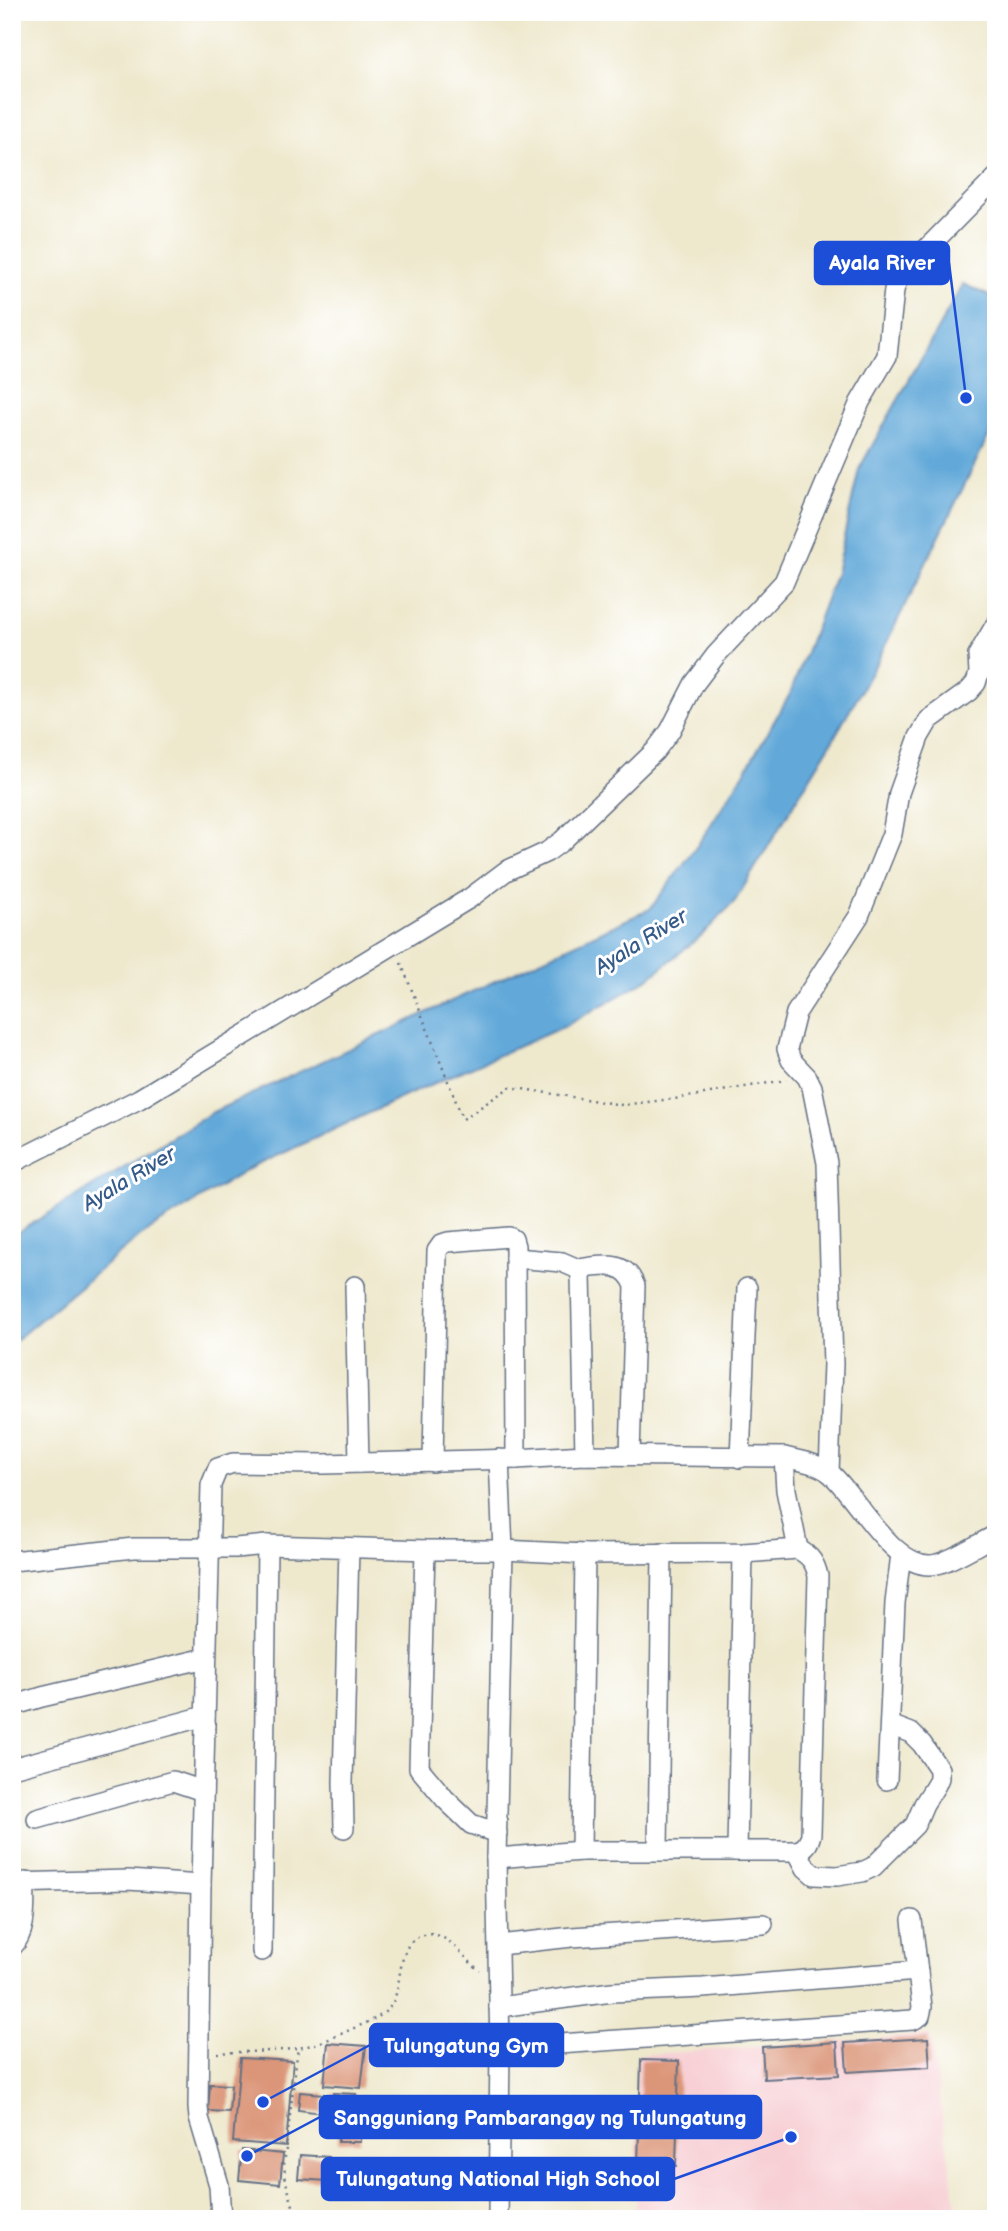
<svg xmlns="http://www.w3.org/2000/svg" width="1008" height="2231" viewBox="0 0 1008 2231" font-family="'Balsamiq Sans',sans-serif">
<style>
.built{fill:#f7cfd4}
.water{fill:#62a9d9;stroke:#3e6c9c;stroke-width:2}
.building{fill:#db9578}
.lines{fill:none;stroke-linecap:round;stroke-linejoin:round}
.street-casing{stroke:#657084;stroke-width:22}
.path{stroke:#657084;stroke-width:2.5;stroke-dasharray:2 5;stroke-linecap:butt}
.street{stroke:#fff;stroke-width:19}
.labels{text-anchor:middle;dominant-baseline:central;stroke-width:6;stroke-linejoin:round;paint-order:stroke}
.water-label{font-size:21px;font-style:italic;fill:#345a89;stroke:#fff}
.leader{fill:none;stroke:#1d4ed8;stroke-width:2.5}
.callout-dot{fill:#1d4ed8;stroke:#fff;stroke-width:2.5}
.callout{fill:#1d4ed8;stroke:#1d4ed8;stroke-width:2.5}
.callout-label{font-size:21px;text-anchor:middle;font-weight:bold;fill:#fff}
</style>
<rect width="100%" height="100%" fill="#fff"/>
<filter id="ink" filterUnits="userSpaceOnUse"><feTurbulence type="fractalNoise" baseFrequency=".0143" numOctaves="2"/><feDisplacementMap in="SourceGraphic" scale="14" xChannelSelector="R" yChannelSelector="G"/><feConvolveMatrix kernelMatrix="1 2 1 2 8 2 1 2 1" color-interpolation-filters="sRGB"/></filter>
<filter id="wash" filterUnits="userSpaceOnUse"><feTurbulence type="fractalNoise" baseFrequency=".00686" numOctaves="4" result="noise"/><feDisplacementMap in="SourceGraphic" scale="28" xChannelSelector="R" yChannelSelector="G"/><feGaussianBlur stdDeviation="1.57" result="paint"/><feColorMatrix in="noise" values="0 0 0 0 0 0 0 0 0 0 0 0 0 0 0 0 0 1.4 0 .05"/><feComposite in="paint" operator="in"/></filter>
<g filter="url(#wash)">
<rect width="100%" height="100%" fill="#eee8cc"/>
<path class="built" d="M930 2035 958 2219H636L637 2055Z"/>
<path class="water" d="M963 284 996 299V421L878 660 834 738 735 901 702 935 645 981 565 1026 412 1093 247 1170 143 1234 12 1343V1236L213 1112 650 909 697 846 744 773 790 694 836 573 859 469Z"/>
<g id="blocks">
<g class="building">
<path d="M928 2038 930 2067 847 2072 845 2043Z"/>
<path d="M837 2042 839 2075 764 2079 762 2047Z"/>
<path d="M328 2043 366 2046 361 2088 324 2085Z"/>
<path d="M240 2058 293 2061 286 2146 233 2142Z"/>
<path d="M641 2060 679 2061 676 2166 638 2164Z"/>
<path d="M210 2084 231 2085 229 2112 208 2111Z"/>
<path d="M300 2092 324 2094 322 2113 298 2110Z"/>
<path d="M333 2093 356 2094 354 2115 332 2114Z"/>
<rect x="338" y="2125" width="22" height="17"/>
<path d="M242 2150 283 2154 280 2184 239 2180Z"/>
<path d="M300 2155 329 2157 327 2181 298 2179Z"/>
</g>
</g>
</g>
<g filter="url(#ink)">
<use href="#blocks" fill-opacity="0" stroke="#657084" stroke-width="2"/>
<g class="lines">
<defs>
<g id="street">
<path d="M12 1163 139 1099 470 898 506 871 547 852 562 841 655 751 670 731 694 684 716 655 784 582 860 402 887 356 894 290 898 278 996 178"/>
<path d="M515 1258 562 1262 578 1269 581 1275 585 1455"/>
<path d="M578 1269C602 1266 625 1259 635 1286L630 1455"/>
<path d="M355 1286 359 1463"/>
<path d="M740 1458 747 1288"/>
<path d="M433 1462 437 1251 442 1244 448 1242 509 1237 513 1239 515 1246 516 1459"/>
<path d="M829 1472 833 1364 827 1163 812 1087 807 1077 791 1060 787 1049 796 1013 859 916 892 834 899 793 919 737 929 720 969 691 976 683 979 673 978 655 996 624"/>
<path d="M425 1550 419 1768 445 1799 471 1824 497 1833"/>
<path d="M12 1561 134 1548H236L267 1545 428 1550H503L585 1554 743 1553 798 1549 786 1490 784 1457"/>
<path d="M12 1706 42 1697 206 1658"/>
<path d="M12 1768 205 1716"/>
<path d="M887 1780 895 1603 901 1554"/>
<path d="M37 1819 173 1781 203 1791"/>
<path d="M344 1828 343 1782 349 1548"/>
<path d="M658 1850 662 1553"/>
<path d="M581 1851 585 1554"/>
<path d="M737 1851 743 1553"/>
<path d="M797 1851 806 1868 814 1875 837 1876 862 1872 873 1867 915 1825 924 1804 936 1785 939 1778V1769L922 1744 911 1733 890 1725"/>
<path d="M496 1858 581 1851H797C806 1848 809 1843 811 1834L818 1576C815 1562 810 1556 798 1549"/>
<path d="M12 1883 128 1880 201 1885"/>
<path d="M499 1945 572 1937 763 1924"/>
<path d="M12 1947C28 1930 24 1904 25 1882"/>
<path d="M262 1951 267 1545"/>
<path d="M499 2007 612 1992 703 1988 918 1971"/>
<path d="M500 2048 913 2020 920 2016 922 2007 912 1920"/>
<path d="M221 2219 219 2185 199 2118 198 2107 201 1885 211 1485 218 1468 233 1463 324 1464 516 1459 585 1455 784 1457C799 1461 818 1463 830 1473 857 1496 896 1575 937 1564 954 1560 979 1543 996 1535"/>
<path d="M498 2219 500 2048 496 1858 503 1550 499 1459"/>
</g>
</defs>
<use href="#street" class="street-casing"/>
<g class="path">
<path d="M401 963 463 1119 510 1087 622 1105 681 1098 786 1080"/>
<path d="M217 2053C246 2051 279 2053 307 2046 322 2043 338 2035 352 2029 365 2023 379 2019 389 2008 405 1991 393 1941 424 1935 447 1929 464 1959 480 1971"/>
<path d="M297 2219 286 2182 284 2165 298 2047"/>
</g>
<use href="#street" class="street"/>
</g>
</g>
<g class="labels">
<g class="water-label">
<text transform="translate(641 942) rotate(-32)">Ayala River</text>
<text transform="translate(129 1179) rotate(-31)">Ayala River</text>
</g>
</g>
<path class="leader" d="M966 398L949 263M263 2102L370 2045M247 2156L320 2117M791 2137L674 2179"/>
<g class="callout-dot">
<circle cx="966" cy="398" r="7"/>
<circle cx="263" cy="2102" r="7"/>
<circle cx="247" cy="2156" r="7"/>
<circle cx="791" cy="2137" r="7"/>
</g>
<g class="callout">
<rect x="815" y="242" width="134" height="42" rx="7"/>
<rect x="370" y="2024" width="193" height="42" rx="7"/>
<rect x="320" y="2096" width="441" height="42" rx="7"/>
<rect x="322" y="2158" width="352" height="42" rx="7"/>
</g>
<g class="callout-label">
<text x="882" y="270">Ayala River</text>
<text x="466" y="2053">Tulungatung Gym</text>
<text x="540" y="2125">Sangguniang Pambarangay ng Tulungatung</text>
<text x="498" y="2186">Tulungatung National High School</text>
</g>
<rect width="1008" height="2231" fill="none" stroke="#fff" stroke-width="42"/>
</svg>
